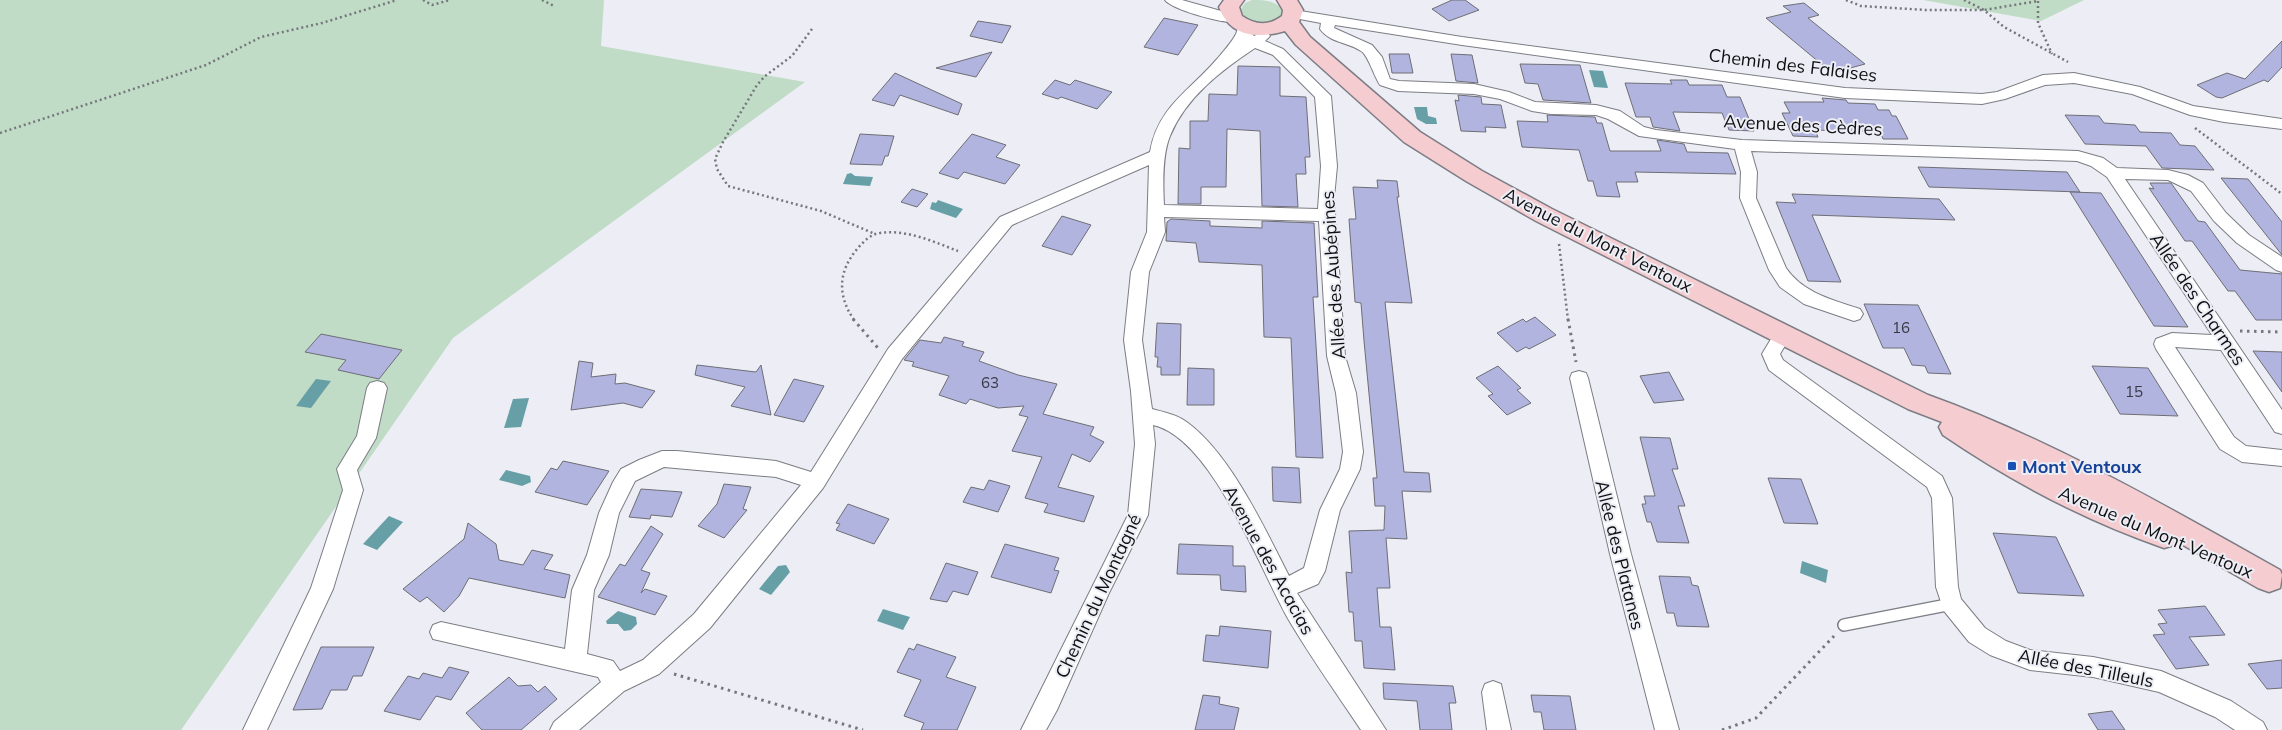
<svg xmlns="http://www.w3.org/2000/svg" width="2282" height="730" viewBox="0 0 2282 730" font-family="Mulish,sans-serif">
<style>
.green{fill:#c0dcc6}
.water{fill:#66a0a6}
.building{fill:#b1b4df;stroke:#6e6e75}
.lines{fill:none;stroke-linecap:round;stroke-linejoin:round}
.lane-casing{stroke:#7c7d84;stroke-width:14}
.street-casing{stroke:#7c7d84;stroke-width:2}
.secondary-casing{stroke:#7c7d84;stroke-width:3}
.path-far1{stroke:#76777c;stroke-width:2.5;stroke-dasharray:2 3;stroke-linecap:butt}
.path{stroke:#76777c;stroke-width:3;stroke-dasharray:2.5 4.5;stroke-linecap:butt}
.lane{stroke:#fff;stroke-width:11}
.street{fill:#fff;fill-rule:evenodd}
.secondary{fill:#f5ccd0;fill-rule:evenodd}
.transit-dot{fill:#1a4fb4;stroke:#ecedf5;stroke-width:2}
.labels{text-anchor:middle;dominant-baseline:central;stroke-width:4;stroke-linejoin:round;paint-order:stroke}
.number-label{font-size:15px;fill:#373844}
.street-label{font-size:18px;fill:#0e0f11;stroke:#ecedf5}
.transit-label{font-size:18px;font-weight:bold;fill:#164399;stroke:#ecedf5;text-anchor:start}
</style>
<rect width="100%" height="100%" fill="#ecedf5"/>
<g class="green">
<path d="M0 0H604L601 46 805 82 453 338 181 730H0Z"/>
<path d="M1252 0C1265 0 1278 0 1283 13 1273 27 1245 27 1241 9L1245 3Z"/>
<path d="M1923 0H2084L2041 21Z"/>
</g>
<g class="water">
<path d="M1589 70 1603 71 1608 88 1594 87Z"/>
<path d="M1414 107H1427L1428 116 1436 118 1437 124H1426L1417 119Z"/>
<path d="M851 173 855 176 873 177 870 186 843 184 847 174Z"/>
<path d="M938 200 963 209 956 218 930 209 932 202 936 203Z"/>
<path d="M316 379 331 381 311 408 296 406Z"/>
<path d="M529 398 521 427 504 428 513 399Z"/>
<path d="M506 470 530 476 531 482 522 486 499 480Z"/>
<path d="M389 516 403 522 377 550 363 544Z"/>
<path d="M1802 561 1828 570 1826 583 1800 573Z"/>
<path d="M786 565 790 572 771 595 759 589 778 566Z"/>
<path d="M883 609 910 617 903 630 877 621Z"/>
<path d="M618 611 636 617 637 624 631 630 624 631 618 624H607L606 621Z"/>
</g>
<g class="building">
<path d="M1452 0H1465L1479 10 1449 21 1432 9Z"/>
<path d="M1804 3 1819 15 1808 18 1865 64 1832 73 1766 18 1791 12 1783 6Z"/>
<path d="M1164 18 1198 25 1178 55 1144 47Z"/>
<path d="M978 21 1011 26 1002 43 970 36Z"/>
<path d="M2282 41V67L2268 82 2264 80 2222 98 2216 97 2197 85 2227 73 2245 79Z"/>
<path d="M992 52 976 77 936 68Z"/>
<path d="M1389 54H1409L1413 73H1392Z"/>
<path d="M1451 54 1472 55 1478 83 1456 81Z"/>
<path d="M1520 64 1580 65 1591 103 1543 100 1538 84 1525 83Z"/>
<path d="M1238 66 1280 67V96L1306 97 1310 157H1305L1306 174H1296L1298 207 1262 206 1260 131 1227 129 1226 187H1201V204H1178L1179 148 1190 149V121H1208L1209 94 1237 95Z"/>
<path d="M895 73 962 104 958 115 900 95 894 106 872 100Z"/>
<path d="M1055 80 1070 85 1075 80 1112 92 1097 109 1061 97 1058 99 1042 94Z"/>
<path d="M1670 80H1687L1689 85H1722L1727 97H1740L1754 131 1729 130 1722 113 1673 112 1680 131 1653 127 1650 117H1636L1625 83 1672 84Z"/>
<path d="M1458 95 1481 97 1482 104 1501 105 1506 128 1485 127 1486 132 1461 131 1455 100 1459 101Z"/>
<path d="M1822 98 1846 100 1848 103 1875 104 1878 110H1889L1892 116H1896L1908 139H1883L1880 132 1815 130 1818 137 1793 136 1782 113H1790L1784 102H1824Z"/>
<path d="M1547 115 1595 117 1597 123H1602L1610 151H1661L1657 140 1684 144 1687 152 1728 153 1736 174 1635 172 1638 182H1616L1620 197 1597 196 1593 181H1588L1579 150 1522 147 1517 121 1548 122Z"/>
<path d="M2065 115 2099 116 2104 123 2135 125 2140 132 2171 133 2180 145 2195 146 2214 170 2162 168 2146 146 2085 144Z"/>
<path d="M860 134 894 136 888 156H885L882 165 850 164Z"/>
<path d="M972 134 1006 145 996 157 1020 165 1005 184 964 172 958 179 939 173Z"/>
<path d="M1918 167 2067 172 2080 192 1929 187Z"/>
<path d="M2221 178 2248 179 2282 222V255Z"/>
<path d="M1377 180 1397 181 1399 197H1397L1412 303 1385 302 1404 472 1429 473 1431 492 1402 491 1407 539 1386 538 1390 588H1377L1380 627H1391L1395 670 1364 668 1362 641H1355L1353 612H1349L1346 572 1352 573 1349 531 1384 530 1385 506H1375L1373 478H1377L1364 341 1361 303 1355 302 1349 219H1356L1353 187 1378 188Z"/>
<path d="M2150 183H2171L2198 221 2205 222 2240 270 2282 274V320H2256L2235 291H2228L2192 241H2185L2149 188 2154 189Z"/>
<path d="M912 189 928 194 917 207 901 202Z"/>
<path d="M2070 192 2101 193 2188 327 2154 326Z"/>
<path d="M1792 194 1939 199 1955 220 1812 215 1841 282 1808 281 1776 202 1796 203Z"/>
<path d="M1062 216 1091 225 1072 255 1042 246Z"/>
<path d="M1171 219 1210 221V226L1262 228V221L1314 223 1318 297H1313L1323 458 1296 457 1291 338 1264 337 1262 265 1199 262 1196 243 1166 241 1167 222Z"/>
<path d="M1864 304 1918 305 1951 374 1928 373 1925 366 1912 365 1904 348H1883Z"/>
<path d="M1535 317 1556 335 1529 349 1526 347 1517 352 1497 333 1523 319 1526 322Z"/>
<path d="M1157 323 1181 324 1180 375H1161V367H1157L1158 357H1155Z"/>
<path d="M321 334 402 350 379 379 338 370 346 360 305 352Z"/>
<path d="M944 337 964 342 962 346 984 352 979 361 1018 375 1057 384 1043 414 1094 427 1090 435 1104 442 1090 462 1072 454 1058 487 1094 496 1084 522 1044 512 1048 504 1025 498 1042 457 1012 451 1028 417 1019 415 1024 406 998 408 970 399 966 404 939 395 949 376 912 366 914 362 904 360 920 340 941 343Z"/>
<path d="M2253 351 2282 352V392Z"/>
<path d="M579 361 593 363 591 377 616 374 615 384 625 383 655 391 642 408 623 403 571 410Z"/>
<path d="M697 365 756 372 761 365 771 415 731 406 745 387 695 375Z"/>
<path d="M1498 366 1521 388 1517 390 1531 403 1507 415 1488 396 1493 394 1476 378Z"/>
<path d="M2092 366 2148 368 2178 416 2120 414Z"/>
<path d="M1188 368 1214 369V405H1187Z"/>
<path d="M1669 372 1684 400 1654 403 1640 376Z"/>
<path d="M794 379 824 386 804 422 774 415Z"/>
<path d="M1640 437 1670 438 1678 469H1672L1685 506H1678L1689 543 1657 542 1651 522H1647L1642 504H1646L1644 496H1655Z"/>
<path d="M563 461 609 471 587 505 535 492 551 468 557 470Z"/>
<path d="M1272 467 1299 468 1301 503 1273 501Z"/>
<path d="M1768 478 1801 479 1818 524 1784 523Z"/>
<path d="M989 480 1010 486 998 512 963 502 971 487 984 490Z"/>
<path d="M724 484 751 487 743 509 747 510 724 538 698 526 717 504Z"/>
<path d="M641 489 682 492 672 517 651 515 650 519 629 517Z"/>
<path d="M848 504 889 519 874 544 836 530 840 524 836 523Z"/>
<path d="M468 523 496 544 499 560 523 565 532 550 553 555 544 569 570 575 565 598 469 578 459 596 444 612 427 597 420 602 403 589 464 539Z"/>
<path d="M651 526 663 534 641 570 650 573 641 593 645 589 667 596 655 615 598 597 620 564 625 566Z"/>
<path d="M1993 533 2056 537 2084 596 2018 593Z"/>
<path d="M1005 544 1059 558 1054 570 1059 571 1051 593 991 577Z"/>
<path d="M1179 544 1233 546V566H1245L1246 592 1221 590 1220 575 1177 574Z"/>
<path d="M946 563 978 572 968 595 953 591 947 602 930 599Z"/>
<path d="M1659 576 1690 577 1692 585 1698 586 1709 627 1677 626 1674 613H1667Z"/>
<path d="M2205 606 2225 635 2189 637 2209 665 2176 669 2153 635 2165 634 2158 624 2167 623 2158 610Z"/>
<path d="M1220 626 1271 631 1268 668 1203 661 1206 635 1219 636Z"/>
<path d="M917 644 956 657 946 677 976 687 957 730H921L924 723 904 716 921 680 897 672 909 648 914 650Z"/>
<path d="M321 647H374L362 676H353L347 690H331L322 709 293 710Z"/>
<path d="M2282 660V688L2267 689 2248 664Z"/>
<path d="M449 667 469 672 451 700 436 696 420 720 384 711 408 676 419 679 423 673 442 678Z"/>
<path d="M509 677 518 686 531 685 538 692 545 686 557 699 521 730H482L466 713Z"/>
<path d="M1383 683 1453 686 1456 703H1449L1452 730H1420L1417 701 1384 699Z"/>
<path d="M1203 695 1220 697 1219 704 1239 708 1234 730H1195Z"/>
<path d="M1531 695 1570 696 1576 730H1544L1541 712H1534Z"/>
<path d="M2112 711 2125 730H2098L2088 714Z"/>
</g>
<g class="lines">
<defs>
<path id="lane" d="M1844 625 1952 604"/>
<g id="street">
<path d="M1165 0H1182L1239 16 1241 19 1239 22C1227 25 1172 10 1165 0Z"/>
<path d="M1294 10 1462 37 1845 88 1982 94 1997 92 2043 75 2074 73 2140 87 2193 106 2282 119V129L2224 122 2190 115 2132 94 2074 83 2045 85 2005 99 1982 104 1845 98 1462 45 1335 25 1334 28 1372 45 1382 57 1390 79 1399 81 1474 84 1509 92 1535 102 1596 105 1620 111 1644 127 1656 130 1742 140 2078 151 2103 158 2117 168 2168 170 2188 175 2203 183 2226 213 2249 235 2282 257V272L2276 270 2237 243 2214 221 2191 191 2168 180 2125 179 2282 410V434L2275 432 2221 350 2175 347 2234 437 2246 446 2282 450V466L2242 462 2220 449 2156 349 2154 344 2156 339 2172 333 2212 335 2107 177 2091 166 2077 161 1751 151 1757 172 1756 198 1786 268C1803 293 1833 300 1860 309L1863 314 1860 319 1854 321 1804 304 1780 287 1769 270 1740 198 1741 172 1735 149 1639 136 1608 119 1596 115 1551 114 1532 111 1500 99 1474 94 1398 91 1380 85C1374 76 1368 55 1361 51 1348 42 1330 43 1320 29L1321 23 1289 17 1287 14 1289 11Z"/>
<path d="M1245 22 1252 26 1251 33 1254 36 1263 32 1268 33 1270 36 1265 41 1283 49 1331 96 1337 166 1334 198 1345 356 1356 393 1363 452 1360 469 1340 510 1325 571 1318 584 1297 593 1386 730H1361C1337 694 1312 659 1290 622 1262 575 1213 438 1153 425L1155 444 1148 515 1109 593 1057 710 1046 730H1021L1128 515 1135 444 1131 391 1124 340 1131 272 1147 232 1149 165 1012 225 902 359 823 488 710 628 659 674 624 691 579 730H550L554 722 601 682 598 677 433 639 430 632 433 625 441 622 565 649 572 590 587 555 599 513 613 482 621 469 639 460 662 451H677L776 461 811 472 888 349 1000 217 1150 152C1158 106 1190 91 1217 59 1223 52 1232 42 1236 34 1238 30 1237 27 1240 23ZM1255 48 1273 55 1315 97 1321 166 1318 209 1164 205C1163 185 1162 155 1170 136 1186 97 1222 70 1255 48ZM1164 217 1319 221 1327 356 1336 393 1343 452 1340 469 1320 510 1304 568 1289 576C1265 529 1231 455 1188 423 1178 415 1164 412 1152 409L1142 340 1149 272 1165 232ZM664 467 776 477 801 485 694 614 643 660 620 671 613 661 587 654 594 590 609 555 619 513 635 481Z"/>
<path d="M1783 327 1789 329 1792 334 1780 354 1783 360 1942 476 1952 498 1958 587 1961 599 1985 628 2006 641 2030 650 2093 657 2161 671 2231 701 2263 722 2267 730H2235L2215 717 2159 692 2093 677 2030 670 1990 655 1969 642 1944 611 1936 587 1932 498 1927 487 1769 370 1762 354 1777 329Z"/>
<path d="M1579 371 1586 373 1588 378 1631 554 1679 730H1655L1610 554 1570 378 1572 373Z"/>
<path d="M377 381 384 383 387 388 376 438 357 470 363 490 333 589 267 730H243L311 588 343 490 337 469 357 436 367 388 370 383Z"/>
<path d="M1493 681 1501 684 1511 730H1487L1482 692 1485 684Z"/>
</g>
<path id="secondary" d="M1224 0H1244L1239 7 1242 16C1255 25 1269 26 1282 16L1283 10 1277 0H1297L1303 10 1299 22 1310 37 1420 132 1482 171 1552 209 1928 395C2050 439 2166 506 2280 570L2282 575 2280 588 2269 592 2258 588 2176 541 2174 545 2164 548C2086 521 2012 482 1943 435L1939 427 1942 422 1908 409 1536 221 1466 181 1404 142 1296 45 1285 31C1257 39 1230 37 1219 7Z"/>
</defs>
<use href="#lane" class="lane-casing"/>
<use href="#street" class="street-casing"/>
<use href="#secondary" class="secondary-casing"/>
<g class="path-far1">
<path d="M423 0 432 5 450 0"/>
<path d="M542 0 554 6"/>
<path d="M1846 0 1861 6 1926 10H1984L2038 1"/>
<path d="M1964 0 1984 10 2004 27 2068 62"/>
<path d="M2038 1V23L2052 54"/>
<path d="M812 29 792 56 765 76 757 85 723 142 715 159 717 169 728 186 821 211 875 234"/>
<path d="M2195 128 2282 194"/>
<path d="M0 133 206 65 261 37 322 23 397 0"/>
<path d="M1559 244 1568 320"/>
<path d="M854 320C837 295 838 271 858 248 864 241 871 234 880 233 907 229 934 242 958 251"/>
</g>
<g class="path">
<path d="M853 319 878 348"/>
<path d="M1568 319 1576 362"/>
<path d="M2240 331 2282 332"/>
<path d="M674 674 863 730"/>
<path d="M1722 730 1756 718 1834 636"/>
</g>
<use href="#lane" class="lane"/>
<use href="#street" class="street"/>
<use href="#secondary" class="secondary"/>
</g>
<rect class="transit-dot" x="2007" y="461" width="10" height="10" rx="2.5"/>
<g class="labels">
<g class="number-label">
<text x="1901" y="327">16</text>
<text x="990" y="382">63</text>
<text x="2134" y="391">15</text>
</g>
<g class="street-label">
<text transform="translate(1793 65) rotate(7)">Chemin des Falaises</text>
<text transform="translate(1803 125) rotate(3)">Avenue des Cèdres</text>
<text transform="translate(1598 240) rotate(27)">Avenue du Mont Ventoux</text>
<text transform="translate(1333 275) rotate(-94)">Allée des Aubépines</text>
<text transform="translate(2198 299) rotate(56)">Allée des Charmes</text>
<text transform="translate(2156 532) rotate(23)">Avenue du Mont Ventoux</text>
<text transform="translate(1620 555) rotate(76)">Allée des Platanes</text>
<text transform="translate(1269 560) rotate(61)">Avenue des Acacias</text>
<text transform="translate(1098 596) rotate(-65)">Chemin du Montagné</text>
<text transform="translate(2086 668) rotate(11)">Allée des Tilleuls</text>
</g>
<g class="transit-label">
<text x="2022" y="466">Mont Ventoux</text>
</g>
</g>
</svg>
